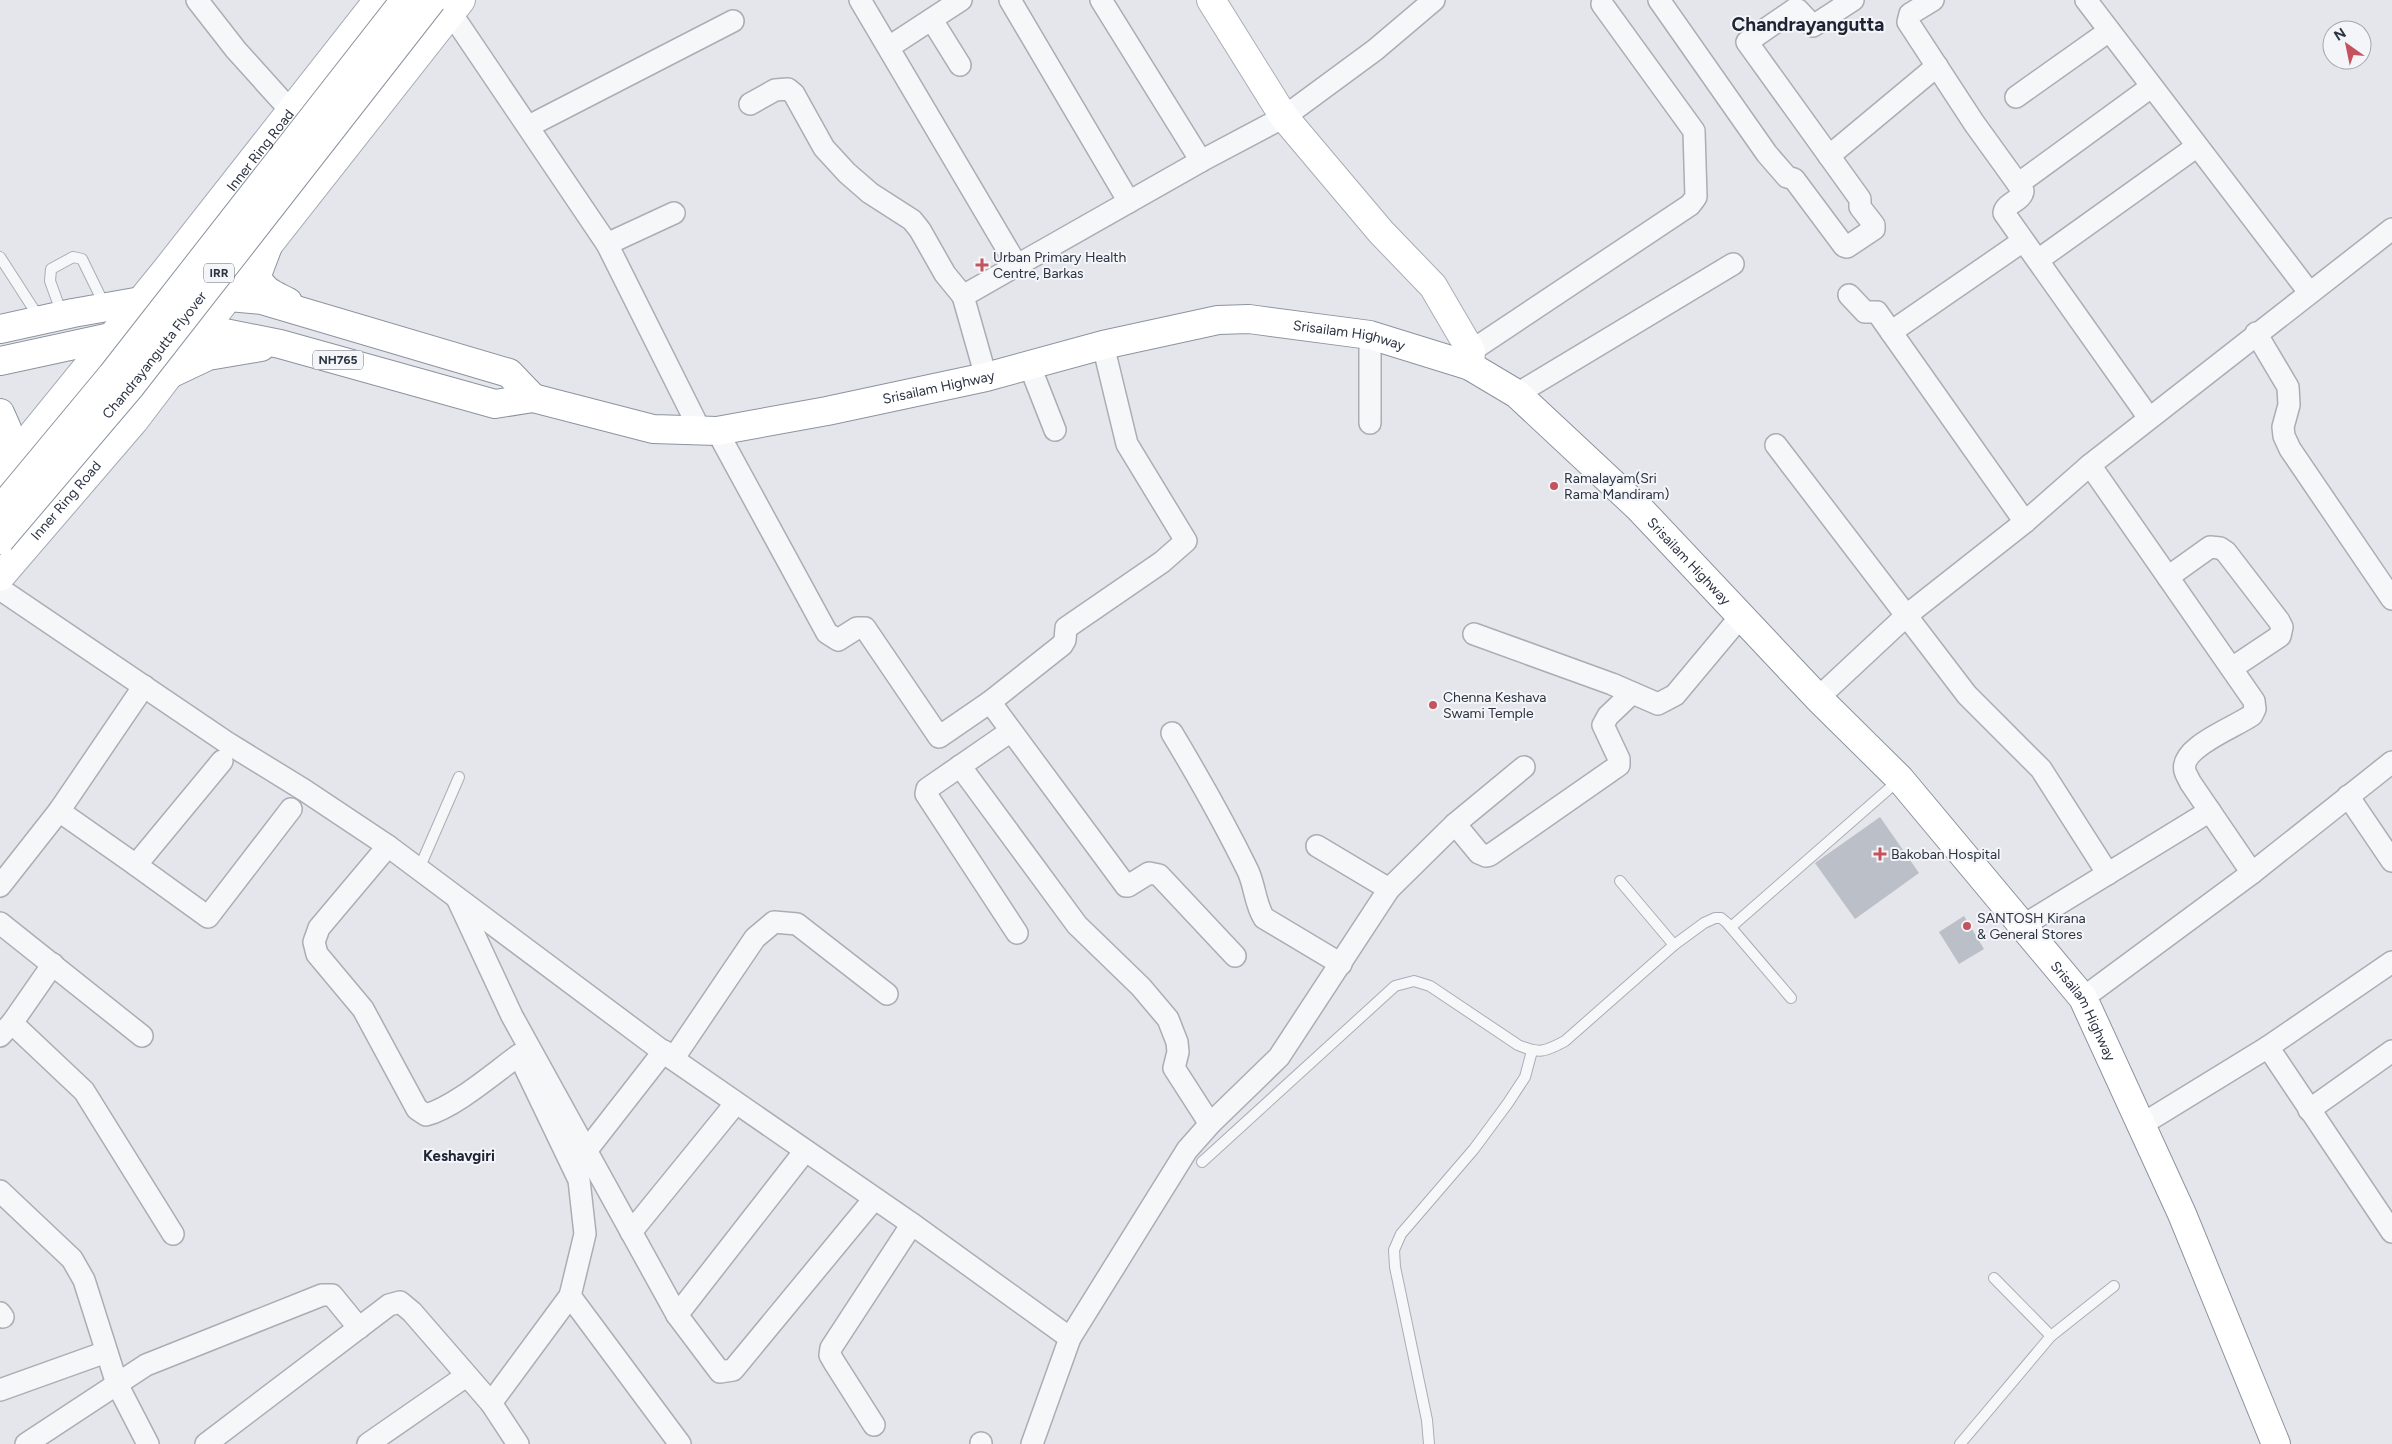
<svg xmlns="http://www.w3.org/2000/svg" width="2392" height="1444" viewBox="0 0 2392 1444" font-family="Figtree,sans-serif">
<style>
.building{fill:#bbbfc7}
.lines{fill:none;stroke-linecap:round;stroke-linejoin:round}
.service-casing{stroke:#a9adb5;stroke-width:12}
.minor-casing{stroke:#a9adb5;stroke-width:24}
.secondary-casing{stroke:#a9adb5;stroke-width:30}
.primary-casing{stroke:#a4aab5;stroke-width:30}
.trunk-casing{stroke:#8c93a0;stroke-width:30}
.service{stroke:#f6f7f9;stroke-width:10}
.minor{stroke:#f6f7f9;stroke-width:21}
.secondary{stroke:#fff;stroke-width:28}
.primary{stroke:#fff;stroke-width:28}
.trunk{stroke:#fff;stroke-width:28}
.trunk-bridge-casing{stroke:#8c93a0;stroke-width:30;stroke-linecap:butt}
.trunk-bridge{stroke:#fff;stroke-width:28}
.poi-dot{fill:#c5535d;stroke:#f3f5f8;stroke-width:2}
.labels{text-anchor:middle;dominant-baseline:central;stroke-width:4;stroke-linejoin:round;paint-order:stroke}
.shield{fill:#f3f5f8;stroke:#686d79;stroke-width:1}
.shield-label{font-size:12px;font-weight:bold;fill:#2c3342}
.street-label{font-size:14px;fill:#2c3342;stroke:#f3f5f8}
.poi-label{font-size:14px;fill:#2c3342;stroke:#f3f5f8;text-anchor:start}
.neighbourhood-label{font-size:15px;font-weight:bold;fill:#1e2433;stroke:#f3f5f8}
.district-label{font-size:19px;font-weight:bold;fill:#1e2433;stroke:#f3f5f8}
</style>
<rect width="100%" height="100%" fill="#e4e6eb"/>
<g class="building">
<path d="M1880 817 1919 873 1855 919 1815 863Z"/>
<path d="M1964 916 1984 949 1959 964 1939 932Z"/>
</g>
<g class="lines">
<defs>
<g id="service">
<path d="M0 257 40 319"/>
<path d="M62 314 50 281 51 269 73 257 82 259 105 306"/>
<path d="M419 869 459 777"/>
<path d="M1620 881 1674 945"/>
<path d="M1731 927 1899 780"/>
<path d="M1202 1162 1395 986 1414 981 1430 986 1518 1045C1539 1054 1545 1052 1565 1041L1674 945 1704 923 1715 918H1721L1727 923 1791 998"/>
<path d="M1994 1278 2051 1336"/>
<path d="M1429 1444 1427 1420 1395 1267 1394 1250 1401 1234 1474 1149 1508 1103 1525 1077 1532 1051"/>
<path d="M1960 1444 2051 1336 2114 1286"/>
</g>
<g id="minor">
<path d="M197 0 236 50 291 111"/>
<path d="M860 0 1016 264"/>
<path d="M1010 0 1129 202"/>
<path d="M1101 0 1201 161"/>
<path d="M1659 0 1767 154 1787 177 1794 179 1844 246 1847 247 1874 229V225L1860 207V199L1747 42 1795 9 1798 10 1813 26 1853 0"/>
<path d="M1933 0 1910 14 1908 22 1974 123 2023 191C2022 201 2005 203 2004 213L2149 418"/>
<path d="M2086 0 2309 292"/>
<path d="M451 13 607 244 700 430"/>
<path d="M932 20 960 65"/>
<path d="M889 47 961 0"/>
<path d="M2016 97 2109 31"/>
<path d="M750 104 775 90 788 89 794 94 824 148 847 173 870 193 912 220 920 230 945 274 963 296"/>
<path d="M529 126 733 21"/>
<path d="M1829 156 1937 66"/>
<path d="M2018 184 2151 87"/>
<path d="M607 244 674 213"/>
<path d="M2038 260 2196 147"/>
<path d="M1849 295 1865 312H1877L2025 522"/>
<path d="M1891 332 2023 241"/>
<path d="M2256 333 2288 387 2289 405 2283 427 2284 436 2290 449 2392 599"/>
<path d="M1471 351 1690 205 1696 197 1694 131 1602 4"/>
<path d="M1029 364 1055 430"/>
<path d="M986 377 963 296 1201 161 1284 117 1375 50 1434 0"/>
<path d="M1517 394 1733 264"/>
<path d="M1370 423V335"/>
<path d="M717 431 827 633 838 640 857 628H865L939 737 990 702 1062 645 1065 640 1066 628 1162 562 1186 541 1127 444 1103 345"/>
<path d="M1776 445 1967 695 2041 769 2108 874"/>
<path d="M2090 465 2254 701 2255 709 2252 715C2236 727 2179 747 2185 771 2186 775 2189 779 2190 782L2252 873"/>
<path d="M2168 577 2210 547 2220 548 2226 552 2279 621 2282 627 2280 636 2232 668"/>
<path d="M0 589 226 742 304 790 388 846 673 1059 912 1224 1070 1338"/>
<path d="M1474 634 1612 684 1658 704 1675 695 1741 616"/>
<path d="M1818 698 1907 615 2025 522 2090 465 2392 229"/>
<path d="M990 702 1126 886H1128L1149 873 1159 875 1235 956"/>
<path d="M1011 731 927 789 926 794 1017 933"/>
<path d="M1172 733C1199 778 1225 824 1248 871 1255 886 1255 904 1264 918L1341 964"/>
<path d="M222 761 136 865 208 917 291 809"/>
<path d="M960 766 1077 925 1141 987 1168 1019 1177 1042 1178 1052 1174 1068 1210 1124"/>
<path d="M2348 796 2392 861"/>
<path d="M59 811 136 865"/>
<path d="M1455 824 1479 853 1486 856 1490 855 1615 768 1619 765V759L1603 725 1608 716 1631 694"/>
<path d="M388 846 319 928 314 942 317 954 363 1009 417 1109 426 1115C455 1107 494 1073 519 1055"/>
<path d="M1317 846 1389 889"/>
<path d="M0 886 59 811 144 686"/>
<path d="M457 898 512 1016 677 1315 720 1372 733 1370 874 1199"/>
<path d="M0 923 142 1036"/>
<path d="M2024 925 2210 811"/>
<path d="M2083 998 2252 873 2392 762"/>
<path d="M12 1023 84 1091 173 1234"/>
<path d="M0 1036 12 1023 53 964"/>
<path d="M2268 1047 2392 1232"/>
<path d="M673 1059 755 938 774 922 797 924 887 994"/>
<path d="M2309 1110 2392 1051"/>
<path d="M2141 1125 2268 1047 2392 962"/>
<path d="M586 1151 664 1051"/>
<path d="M0 1191 72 1259 84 1280 117 1384 148 1444"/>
<path d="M631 1232 736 1103"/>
<path d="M570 1296 680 1444"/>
<path d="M0 1313 3 1317"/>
<path d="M677 1315 805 1151"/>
<path d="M0 1390 106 1352"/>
<path d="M491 1403 570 1296 585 1234 579 1180 519 1055"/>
<path d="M874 1425 834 1362 830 1355 831 1348 912 1224"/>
<path d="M26 1444 146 1365 322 1295H332L359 1328"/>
<path d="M206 1444 389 1305 400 1302 412 1312 491 1403 518 1444"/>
<path d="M368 1444 466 1376"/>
<path d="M981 1444V1443"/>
<path d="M1032 1444 1070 1338 1187 1150 1210 1124 1279 1057 1389 889 1455 824 1524 767"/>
</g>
<path id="secondary" d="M1211 0 1284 117 1381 232 1433 286 1471 351 1470 366"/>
<g id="primary">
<path id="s1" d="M1 473 166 270 378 0"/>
<path id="s2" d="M0 577 134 421 251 267 461 0"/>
</g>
<g id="trunk">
<path d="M268 246 257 275C261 291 275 295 288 302"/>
<path d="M0 329 73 313 141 301 188 297H229L262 300 509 373 533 398"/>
<path id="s3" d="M0 361 111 337 160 331 205 329 280 344 495 404 533 398 653 429 717 431 827 411 986 377 1103 345 1218 320 1249 319 1370 335 1470 366 1517 394 1638 507 1818 698 1900 779 2083 998 2182 1214 2276 1444"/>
<path d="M170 374 208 356 261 347"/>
<path d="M0 413C12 439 14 443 3 469"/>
</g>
</defs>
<use href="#service" class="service-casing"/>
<use href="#minor" class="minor-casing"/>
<use href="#secondary" class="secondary-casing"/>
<use href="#primary" class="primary-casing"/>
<use href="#trunk" class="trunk-casing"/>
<use href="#service" class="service"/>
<use href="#minor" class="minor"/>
<use href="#secondary" class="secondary"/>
<use href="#primary" class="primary"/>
<use href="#trunk" class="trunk"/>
<defs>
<g id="trunk-bridge">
<path d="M0 510 112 375 405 0"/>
<path id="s4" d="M0 540 130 387 432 0"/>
</g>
</defs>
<use href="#trunk-bridge" class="trunk-bridge-casing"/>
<use href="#trunk-bridge" class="trunk-bridge"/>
</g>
<g class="poi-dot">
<path d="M979.5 257.5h5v5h5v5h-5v5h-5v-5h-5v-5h5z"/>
<circle cx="1554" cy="486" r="5"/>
<circle cx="1433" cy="705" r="5"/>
<path d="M1877.5 846.5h5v5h5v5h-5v5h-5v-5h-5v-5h5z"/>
<circle cx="1967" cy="926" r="5"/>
</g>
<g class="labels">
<g class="shield">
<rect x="204" y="263.5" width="30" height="19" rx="4"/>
<rect x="313" y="350.5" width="50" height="19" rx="4"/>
</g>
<g class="shield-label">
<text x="219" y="273">IRR</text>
<text x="338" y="360">NH765</text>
</g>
<g class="street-label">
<text stroke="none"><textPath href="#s1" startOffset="414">Inner Ring Road</textPath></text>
<text stroke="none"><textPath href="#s3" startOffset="1380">Srisailam Highway</textPath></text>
<text stroke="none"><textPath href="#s4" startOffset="241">Chandrayangutta Flyover</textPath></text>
<text stroke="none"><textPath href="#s3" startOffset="960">Srisailam Highway</textPath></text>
<text stroke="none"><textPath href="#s2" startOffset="101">Inner Ring Road</textPath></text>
<text stroke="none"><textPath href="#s3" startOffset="1800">Srisailam Highway</textPath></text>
<text stroke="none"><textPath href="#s3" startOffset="2400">Srisailam Highway</textPath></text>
</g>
<g class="poi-label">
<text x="993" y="257">Urban Primary Health<tspan x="993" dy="16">Centre, Barkas</tspan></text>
<text x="1564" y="478">Ramalayam(Sri<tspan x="1564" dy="16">Rama Mandiram)</tspan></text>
<text x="1443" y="697">Chenna Keshava<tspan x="1443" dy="16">Swami Temple</tspan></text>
<text x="1891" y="854">Bakoban Hospital</text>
<text x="1977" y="918">SANTOSH Kirana<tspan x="1977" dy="16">&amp; General Stores</tspan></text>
</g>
<g class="neighbourhood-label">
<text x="459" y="1156">Keshavgiri</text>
</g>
<g class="district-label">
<text x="1808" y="24">Chandrayangutta</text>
</g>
</g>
<g transform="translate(2347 45) rotate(327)"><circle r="24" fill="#f3f5f8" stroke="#a3a7af"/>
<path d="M0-4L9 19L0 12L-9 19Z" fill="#c5535d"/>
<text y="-8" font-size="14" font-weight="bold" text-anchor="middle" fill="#2c3342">N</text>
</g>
</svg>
